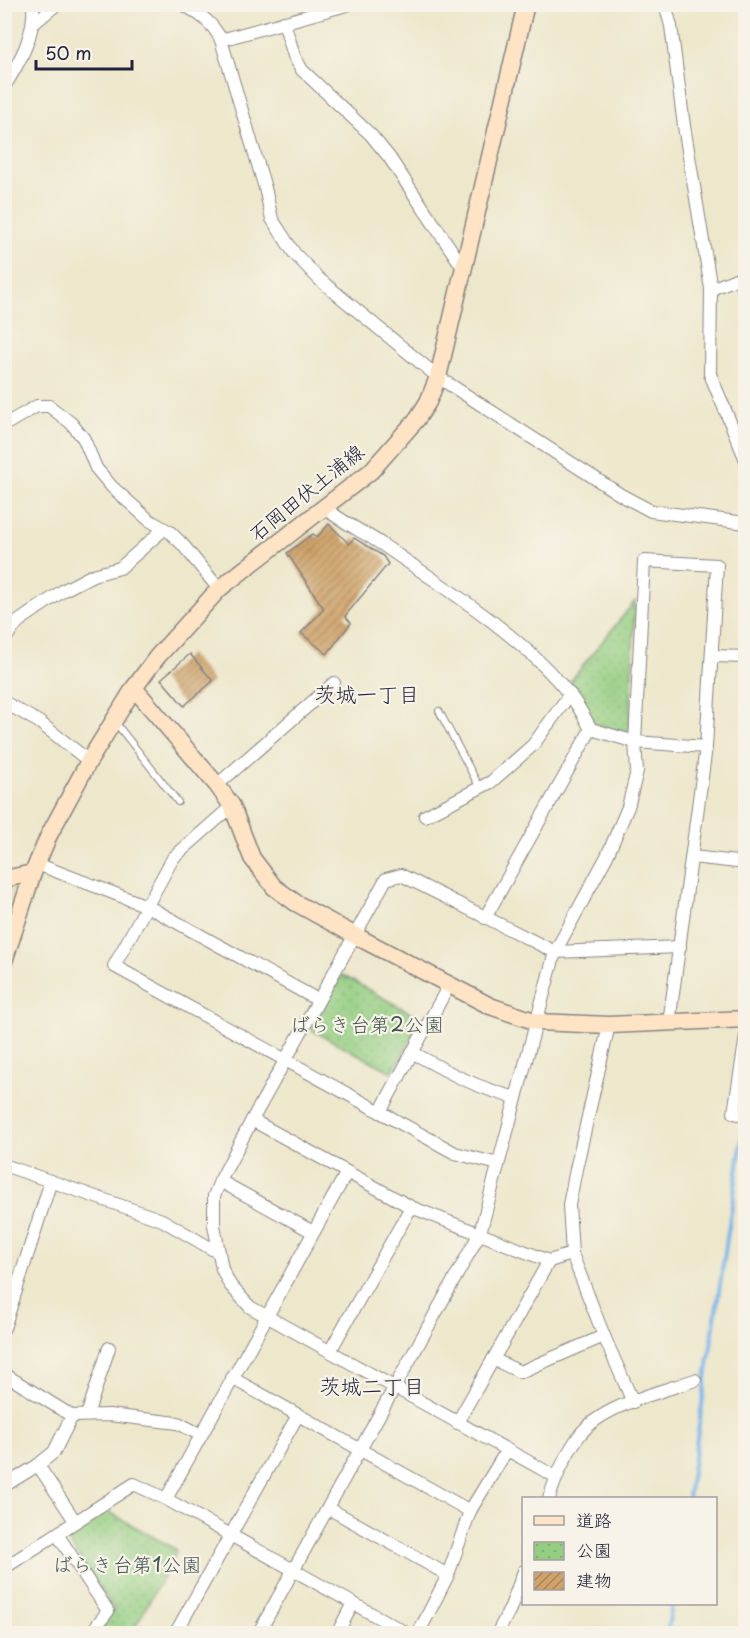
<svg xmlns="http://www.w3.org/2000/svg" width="750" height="1638" viewBox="0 0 750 1638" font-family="'Playpen Sans','Klee One',sans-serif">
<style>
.built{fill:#e4dbba}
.park{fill:url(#park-dots);stroke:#5c785e;stroke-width:1.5}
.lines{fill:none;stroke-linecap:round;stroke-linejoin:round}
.stream{stroke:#77b3e9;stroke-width:4}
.building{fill:url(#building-hatch)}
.lane-casing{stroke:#888483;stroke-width:8}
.street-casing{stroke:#888483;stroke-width:14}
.secondary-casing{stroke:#888483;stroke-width:19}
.lane{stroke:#fff;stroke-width:6}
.street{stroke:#fff;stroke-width:12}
.secondary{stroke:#fee4c5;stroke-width:16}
.labels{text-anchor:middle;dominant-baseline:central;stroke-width:4.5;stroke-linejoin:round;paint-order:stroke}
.street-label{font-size:20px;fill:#22223b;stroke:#f7f3e8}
.park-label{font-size:20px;fill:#445650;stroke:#f7f3e8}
.neighbourhood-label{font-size:21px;fill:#22223b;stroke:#f7f3e8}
</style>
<defs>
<pattern id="park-dots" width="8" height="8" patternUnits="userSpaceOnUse" patternTransform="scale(1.5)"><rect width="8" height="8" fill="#95ce82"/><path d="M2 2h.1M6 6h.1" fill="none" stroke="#80b171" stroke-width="1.8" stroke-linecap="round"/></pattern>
<pattern id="building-hatch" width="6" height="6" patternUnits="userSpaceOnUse" patternTransform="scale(1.5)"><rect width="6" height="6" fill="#cfa369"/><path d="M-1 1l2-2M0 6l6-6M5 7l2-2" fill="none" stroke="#a88458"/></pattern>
</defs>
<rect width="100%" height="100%" fill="#f7f3e8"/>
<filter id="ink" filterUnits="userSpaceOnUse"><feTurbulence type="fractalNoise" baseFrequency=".0167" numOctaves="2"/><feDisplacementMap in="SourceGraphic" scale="12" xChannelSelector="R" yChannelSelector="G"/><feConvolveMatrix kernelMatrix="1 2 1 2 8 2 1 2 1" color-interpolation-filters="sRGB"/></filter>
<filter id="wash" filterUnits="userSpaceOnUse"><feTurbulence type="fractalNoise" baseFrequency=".008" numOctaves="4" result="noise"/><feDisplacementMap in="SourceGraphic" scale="24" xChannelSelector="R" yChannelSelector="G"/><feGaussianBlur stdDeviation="1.35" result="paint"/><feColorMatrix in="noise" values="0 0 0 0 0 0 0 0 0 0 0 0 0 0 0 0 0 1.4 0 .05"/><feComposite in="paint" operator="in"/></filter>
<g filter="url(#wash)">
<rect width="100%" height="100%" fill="#ede7cb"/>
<path class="built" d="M18 884 21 887 5 941V885Z"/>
<g class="park">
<path d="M635 601 630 729 625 733 594 724 568 684Z"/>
<path d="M342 975 420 1018 422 1021 392 1072 311 1030Z"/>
<path d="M103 1512H109L175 1549 176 1553 132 1633H97L114 1610 68 1541 69 1535Z"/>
</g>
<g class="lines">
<g class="stream">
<path d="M688 1498 745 1119"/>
<path d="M667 1634 672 1604"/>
</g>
</g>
<g id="blocks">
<g class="building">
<path d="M329 524 349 544 354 538 383 556 388 564 345 616 351 623 327 654 301 633 324 609 287 553 313 534 317 537Z"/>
<path d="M190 654 213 681 184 706 161 679Z"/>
</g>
</g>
</g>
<g filter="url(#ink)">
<use href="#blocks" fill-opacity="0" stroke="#888483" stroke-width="1.5"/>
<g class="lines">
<defs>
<g id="lane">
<path d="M439 711 480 788"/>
<path d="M115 722 178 802"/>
</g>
<g id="street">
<path d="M182 4C199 13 213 23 221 40"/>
<path d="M350 4 221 40 265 188 272 219 294 253 320 280 438 377 621 495 651 511 746 523"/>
<path d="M665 4 671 26 684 126 711 289 710 374 746 460"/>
<path d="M284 22 294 56 302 70 371 135 389 157 464 269"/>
<path d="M32 25 57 4"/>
<path d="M4 87C19 63 36 34 33 4"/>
<path d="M711 289 746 275"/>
<path d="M4 425 37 406H49L71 423 84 439 96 468 112 487 149 520 170 532 183 545 219 589"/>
<path d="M325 508C343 523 364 532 383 545 445 588 522 635 569 694 578 704 584 717 591 729L635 742 706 747"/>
<path d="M4 640 19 621 64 590 93 575 120 568 164 529"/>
<path d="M712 656 746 657"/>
<path d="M4 702 39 722 89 761"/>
<path d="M217 785 334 683"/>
<path d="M232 806 173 858 114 966 455 1153 498 1164"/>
<path d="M425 816 491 782 533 745 570 694"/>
<path d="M692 857 746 863"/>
<path d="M37 864 147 906 318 1000"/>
<path d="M485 918 591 729"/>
<path d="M609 1025 576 1169 569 1205 572 1254 604 1336 633 1402"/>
<path d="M746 1036 734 1113 746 1115"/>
<path d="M412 1052C449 1073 475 1087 516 1098"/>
<path d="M380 1112 449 985"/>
<path d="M252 1120 411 1207 549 1261 572 1254"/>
<path d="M4 1165 162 1220 219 1253"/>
<path d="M220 1181 313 1232"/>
<path d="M4 1328 51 1181"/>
<path d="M330 1351 411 1207"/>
<path d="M493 1359 520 1372 604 1336"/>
<path d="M4 1374 72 1416 109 1415 178 1423 201 1435"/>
<path d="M232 1378 470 1511"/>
<path d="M87 1415 109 1348"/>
<path d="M72 1416 54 1452 38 1465 75 1521"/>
<path d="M457 1423 549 1261"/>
<path d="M556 1477 250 1307 230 1285 222 1269 214 1225V1196L220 1181 252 1120 386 879 401 875 555 952 680 947"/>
<path d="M4 1486 38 1465"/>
<path d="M549 1498C556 1477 566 1454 579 1436 600 1406 661 1392 695 1380"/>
<path d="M166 1499 347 1172"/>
<path d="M328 1508 448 1575"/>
<path d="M57 1534 108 1611 90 1634"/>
<path d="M4 1568 134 1484 166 1499 408 1634"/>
<path d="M175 1634 298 1415"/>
<path d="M258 1634 480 1233 555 952 607 856 628 807 637 771 635 742 644 561 717 565 706 747 669 1023"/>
<path d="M337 1634 353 1603"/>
<path d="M418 1634 448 1575 470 1511 507 1450"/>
<path d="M497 1634 510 1609 524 1571"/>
</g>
<g id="secondary">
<path d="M134 688 217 785 232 806 252 858 274 887 296 903 354 935 490 1006 537 1022 609 1025 746 1019"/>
<path d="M4 879 33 873"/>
<path d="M4 961 33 873 49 835 89 761 134 688 157 657 219 589 371 471 417 419 428 402 438 377 526 4"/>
</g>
</defs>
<use href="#lane" class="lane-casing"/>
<use href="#street" class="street-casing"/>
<use href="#secondary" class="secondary-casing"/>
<use href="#lane" class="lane"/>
<use href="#street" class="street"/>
<use href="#secondary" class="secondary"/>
</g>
</g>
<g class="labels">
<g class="street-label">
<text transform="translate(306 492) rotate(-39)">石岡田伏土浦線</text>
</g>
<g class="park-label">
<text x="367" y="1024">ばらき台第2公園</text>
<text x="127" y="1564">ばらき台第1公園</text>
</g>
<g class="neighbourhood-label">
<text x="367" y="693">茨城一丁目</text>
<text x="372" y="1385">茨城二丁目</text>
</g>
</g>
<rect width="750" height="1638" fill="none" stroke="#f7f3e8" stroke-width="24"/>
<rect x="522" y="1497" width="195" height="108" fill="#f7f3e8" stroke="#a29fa3" stroke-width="1.5"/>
<rect x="534" y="1516" width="30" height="9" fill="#fee4c5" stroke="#a29fa3" stroke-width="1.5"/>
<text x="576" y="1527" font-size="18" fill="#22223b">道路</text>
<rect x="534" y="1542" width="30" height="18" fill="url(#park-dots)" stroke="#a29fa3" stroke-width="1.5"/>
<text x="576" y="1557" font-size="18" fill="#22223b">公園</text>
<rect x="534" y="1572" width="30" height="18" fill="url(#building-hatch)" stroke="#a29fa3" stroke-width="1.5"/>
<text x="576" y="1587" font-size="18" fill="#22223b">建物</text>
<path d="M36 60v9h96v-9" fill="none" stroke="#22223b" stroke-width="3"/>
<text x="45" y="60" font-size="18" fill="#22223b" stroke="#f7f3e8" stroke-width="4.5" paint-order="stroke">50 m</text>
</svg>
